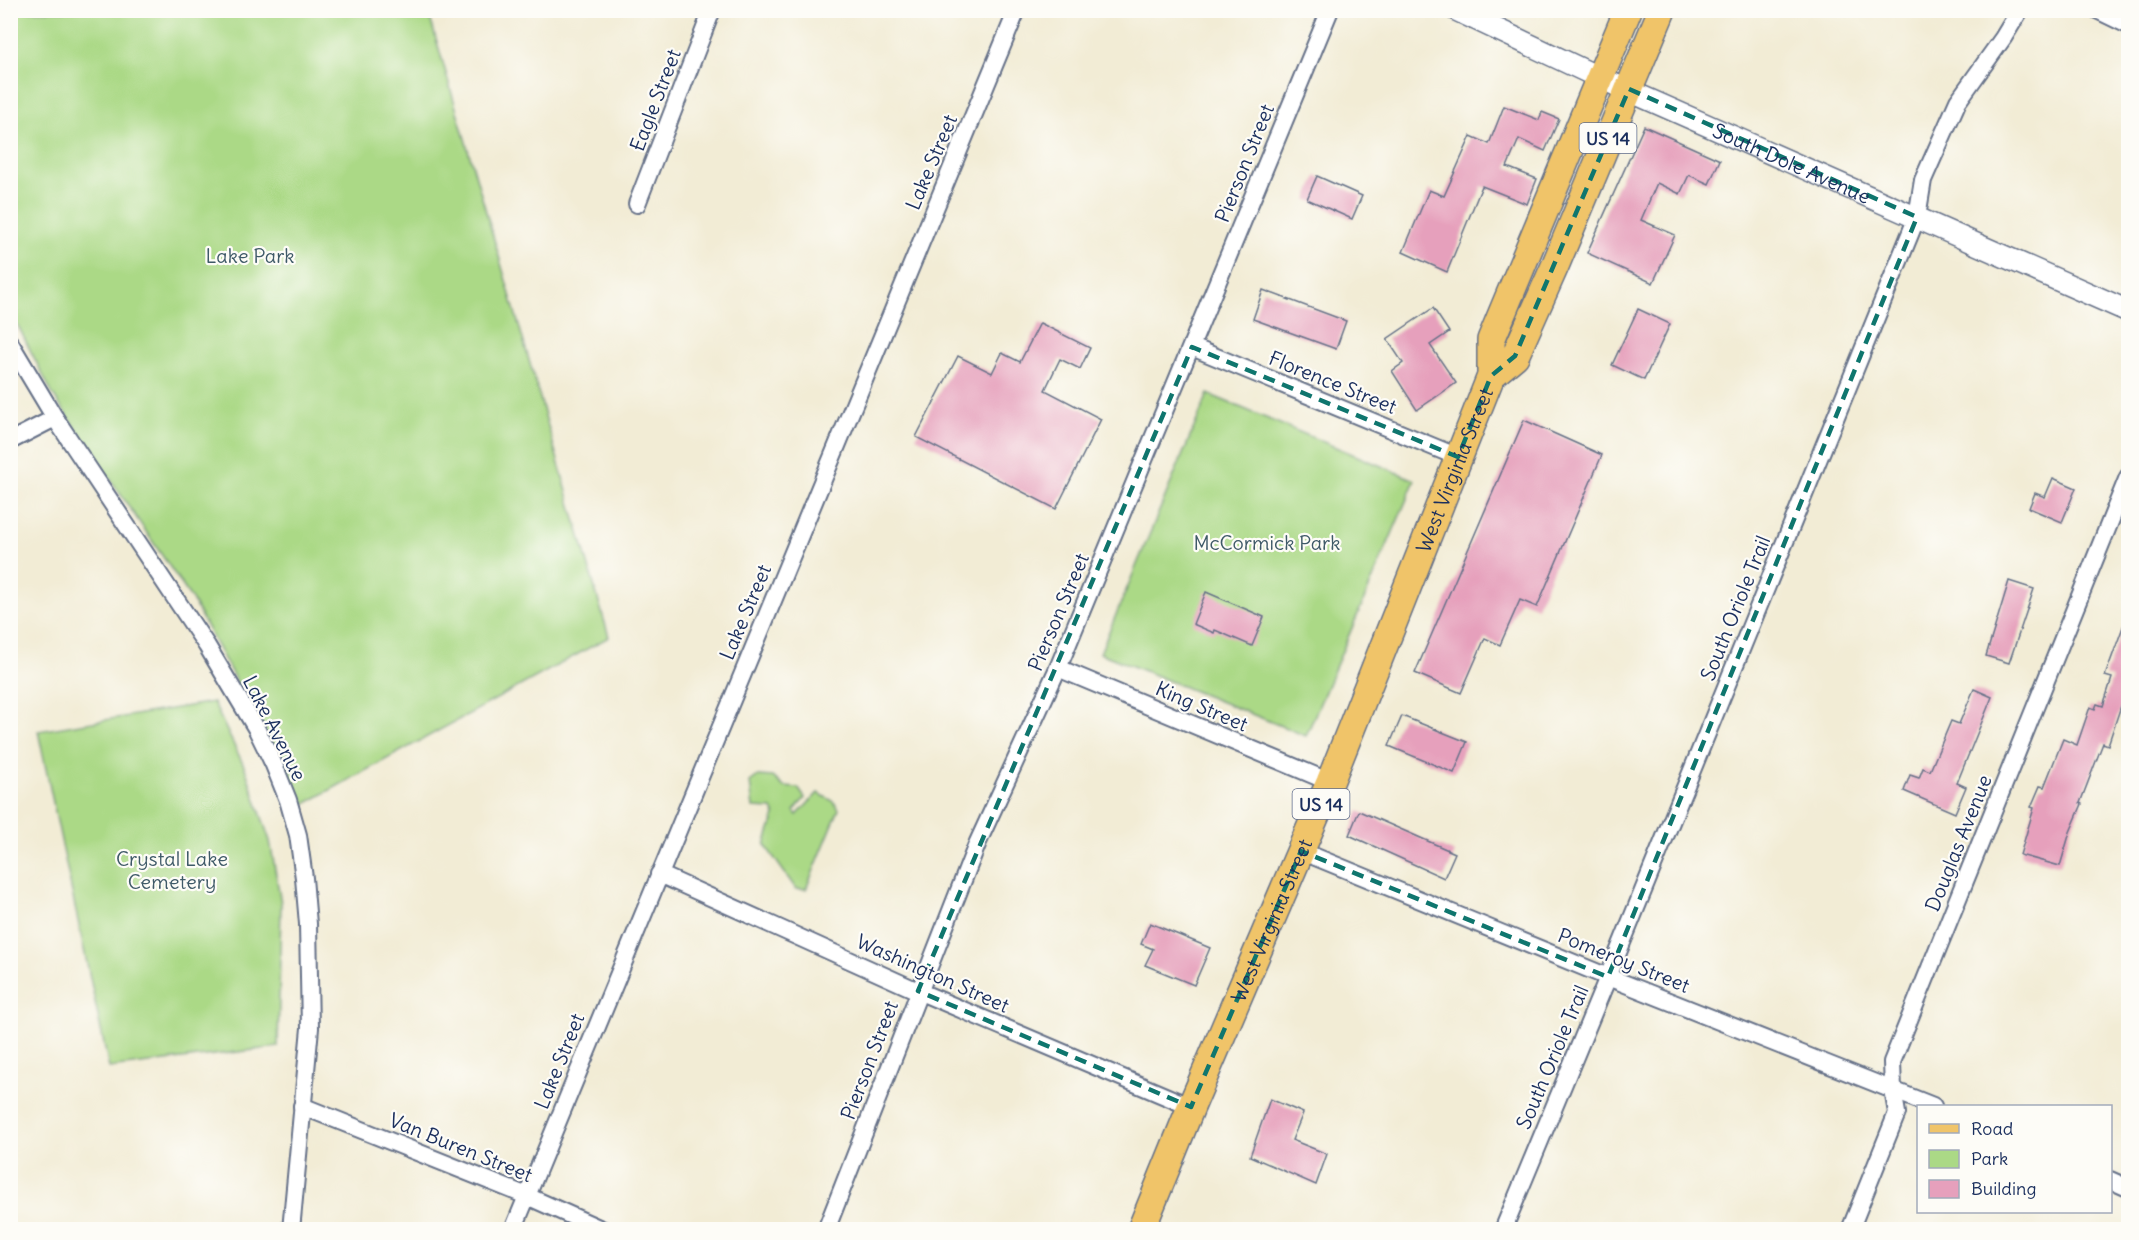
<svg xmlns="http://www.w3.org/2000/svg" width="2139" height="1240" viewBox="0 0 2139 1240" font-family="Delius,sans-serif">
<style>
.green{fill:#abd986;stroke:#638472;stroke-width:1.5}
.building{fill:#e6a0bc}
.lines{fill:none;stroke-linecap:round;stroke-linejoin:round}
.minor-casing{stroke:#667188;stroke-width:20}
.tertiary-casing{stroke:#667188;stroke-width:24}
.primary-casing{stroke:#667188;stroke-width:30}
.minor{stroke:#fff;stroke-width:16}
.tertiary{stroke:#fff;stroke-width:21}
.primary{stroke:#f0c469;stroke-width:27}
.marked{fill:none;stroke:#0f766e;stroke-width:4.5;stroke-dasharray:12 8;stroke-linejoin:round}
.labels{text-anchor:middle;dominant-baseline:central;stroke-width:4.5;stroke-linejoin:round;paint-order:stroke}
.shield{fill:#fdfcf7;stroke:#5f6c8c;stroke-width:1.5}
.shield-label{font-size:18px;font-weight:bold;fill:#1b2f5e}
.street-label{font-size:20px;fill:#1b2f5e;stroke:#fdfcf7}
.park-label{font-size:20px;fill:#3f5a68;stroke:#fdfcf7}
</style>
<rect width="100%" height="100%" fill="#fdfcf7"/>
<filter id="ink" filterUnits="userSpaceOnUse"><feTurbulence type="fractalNoise" baseFrequency=".0167" numOctaves="2"/><feDisplacementMap in="SourceGraphic" scale="12" xChannelSelector="R" yChannelSelector="G"/><feConvolveMatrix kernelMatrix="1 2 1 2 8 2 1 2 1" color-interpolation-filters="sRGB"/></filter>
<filter id="wash" filterUnits="userSpaceOnUse"><feTurbulence type="fractalNoise" baseFrequency=".008" numOctaves="4" result="noise"/><feDisplacementMap in="SourceGraphic" scale="24" xChannelSelector="R" yChannelSelector="G"/><feGaussianBlur stdDeviation="1.35" result="paint"/><feColorMatrix in="noise" values="0 0 0 0 0 0 0 0 0 0 0 0 0 0 0 0 0 1.4 0 .05"/><feComposite in="paint" operator="in"/></filter>
<g filter="url(#wash)">
<rect width="100%" height="100%" fill="#f2ecd5"/>
<g class="green">
<path d="M10 11H428L609 637 303 805 191 598 53 395 12 314Z"/>
<path d="M1208 394 1415 480 1306 736 1100 653Z"/>
<path d="M213 702 245 768 270 841 281 903 278 1047 109 1068 38 731Z"/>
<path d="M758 776 773 777 784 787 798 788 805 798 794 811 797 815 818 793 833 801 839 809 806 889H796L765 845 775 815 772 809 753 808 750 782Z"/>
</g>
<g id="blocks">
<g class="building">
<path d="M1504 106 1539 120 1542 112 1559 119 1545 151 1519 139 1507 167 1537 179 1527 204 1482 186 1447 272 1403 252 1429 190 1444 196 1471 136 1489 144Z"/>
<path d="M1644 126 1720 160 1709 184 1689 175 1680 194 1657 183 1641 220 1675 235 1653 283 1587 253Z"/>
<path d="M1317 176 1362 196 1352 219 1307 199Z"/>
<path d="M1263 290 1346 321 1336 349 1253 319Z"/>
<path d="M1433 308 1449 332 1430 345 1456 383 1417 410 1392 371 1403 363 1387 339Z"/>
<path d="M1638 309 1670 324 1644 380 1612 365Z"/>
<path d="M1040 323 1090 348 1080 369 1060 359 1045 390 1101 419 1056 509 916 437 958 356 992 373 1002 353 1020 362Z"/>
<path d="M1524 420 1602 455 1537 607 1520 600 1500 645 1485 638 1461 693 1415 673Z"/>
<path d="M2053 478 2076 488 2062 522 2029 508 2035 493 2045 497Z"/>
<path d="M2009 581 2034 589 2009 663 1986 656Z"/>
<path d="M1206 592 1264 617 1252 646 1215 630 1214 633 1193 624Z"/>
<path d="M2127 616H2128V685L2108 745 2103 743 2080 803 2082 804 2070 832 2060 866 2020 855 2034 808 2031 807 2040 786 2044 787 2063 739 2077 745 2090 707 2095 709 2097 704 2103 706 2112 678 2105 676Z"/>
<path d="M1974 689 1992 697 1957 783 1966 787 1955 813 1904 791 1910 775 1919 778 1923 768 1930 771 1951 721 1959 724Z"/>
<path d="M1402 716 1467 742 1454 773 1389 746Z"/>
<path d="M1359 811 1455 853 1444 878 1349 835Z"/>
<path d="M1150 923 1210 948 1194 985 1145 965 1153 949 1141 944Z"/>
<path d="M1270 1099 1303 1113 1292 1140 1327 1154 1316 1185 1250 1156Z"/>
</g>
</g>
</g>
<g filter="url(#ink)">
<use href="#blocks" fill-opacity="0" stroke="#667188" stroke-width="1.5"/>
<g class="lines">
<defs>
<g id="minor">
<path d="M2097 10 2128 25"/>
<path d="M637 204 712 10"/>
<path d="M10 343 55 418 207 646 256 728 274 765 288 800 298 835 304 878 308 924 310 1028 291 1230"/>
<path d="M1192 347 1458 457"/>
<path d="M10 441 55 418"/>
<path d="M1058 668 1330 782"/>
<path d="M1301 851 1608 977 1933 1106"/>
<path d="M659 874 918 991 1191 1107"/>
<path d="M302 1106 527 1196 603 1230"/>
<path d="M2110 1180 2128 1188"/>
<path d="M513 1230 1017 10"/>
<path d="M826 1230 978 842 1058 668 1330 10"/>
<path d="M1503 1230 1608 977 1917 217 1923 180 1958 101 2003 38 2020 10"/>
<path d="M1850 1230 1897 1113 1893 1090 1892 1062 2128 477"/>
</g>
<g id="tertiary">
<path id="s1" d="M1456 10 1600 78 2128 311"/>
</g>
<g id="primary">
<path d="M1491 376 1515 356 1555 266 1662 10"/>
<path id="s2" d="M1141 1230 1191 1107 1330 782 1491 376V340L1628 10"/>
</g>
</defs>
<use href="#minor" class="minor-casing"/>
<use href="#tertiary" class="tertiary-casing"/>
<use href="#primary" class="primary-casing"/>
<use href="#minor" class="minor"/>
<use href="#tertiary" class="tertiary"/>
<use href="#primary" class="primary"/>
</g>
</g>
<path class="marked" d="M1629 89 1917 217 1608 977 1301 851 1191 1107 918 991 1192 347 1458 457 1491 376 1515 356Z"/>
<g class="labels">
<g class="shield">
<rect x="1579.5" y="123" width="57" height="30" rx="4.5"/>
<rect x="1292.5" y="789" width="57" height="30" rx="4.5"/>
</g>
<g class="shield-label">
<text x="1608" y="138">US 14</text>
<text x="1321" y="804">US 14</text>
</g>
<g class="street-label">
<text transform="translate(655 100) rotate(-69)">Eagle Street</text>
<text stroke="none"><textPath href="#s1" startOffset="369">South Dole Avenue</textPath></text>
<text transform="translate(931 162) rotate(-67)">Lake Street</text>
<text transform="translate(1244 163) rotate(-68)">Pierson Street</text>
<text transform="translate(1333 382) rotate(22)">Florence Street</text>
<text stroke="none"><textPath href="#s2" startOffset="822">West Virginia Street</textPath></text>
<text transform="translate(1735 608) rotate(-68)">South Oriole Trail</text>
<text transform="translate(745 612) rotate(-67)">Lake Street</text>
<text transform="translate(1058 612) rotate(-67)">Pierson Street</text>
<text transform="translate(1202 706) rotate(23)">King Street</text>
<text transform="translate(275 728) rotate(63)">Lake Avenue</text>
<text transform="translate(1958 843) rotate(-68)">Douglas Avenue</text>
<text stroke="none"><textPath href="#s2" startOffset="336">West Virginia Street</textPath></text>
<text transform="translate(1624 960) rotate(22)">Pomeroy Street</text>
<text transform="translate(933 973) rotate(24)">Washington Street</text>
<text transform="translate(1552 1057) rotate(-67)">South Oriole Trail</text>
<text transform="translate(869 1060) rotate(-69)">Pierson Street</text>
<text transform="translate(559 1061) rotate(-68)">Lake Street</text>
<text transform="translate(461 1147) rotate(22)">Van Buren Street</text>
</g>
<g class="park-label">
<text x="250" y="255">Lake Park</text>
<text x="1267" y="542">McCormick Park</text>
<text x="172" y="858">Crystal Lake<tspan x="172" dy="23">Cemetery</tspan></text>
</g>
</g>
<rect width="2139" height="1240" fill="none" stroke="#fdfcf7" stroke-width="36"/>
<rect x="1917" y="1105" width="195" height="108" fill="#fdfcf7" stroke="#a3aaba" stroke-width="1.5"/>
<rect x="1929" y="1124" width="30" height="9" fill="#f0c469" stroke="#a3aaba" stroke-width="1.5"/>
<text x="1971" y="1135" font-size="18" fill="#1b2f5e">Road</text>
<rect x="1929" y="1150" width="30" height="18" fill="#abd986" stroke="#a3aaba" stroke-width="1.5"/>
<text x="1971" y="1165" font-size="18" fill="#1b2f5e">Park</text>
<rect x="1929" y="1180" width="30" height="18" fill="#e6a0bc" stroke="#a3aaba" stroke-width="1.5"/>
<text x="1971" y="1195" font-size="18" fill="#1b2f5e">Building</text>
</svg>
